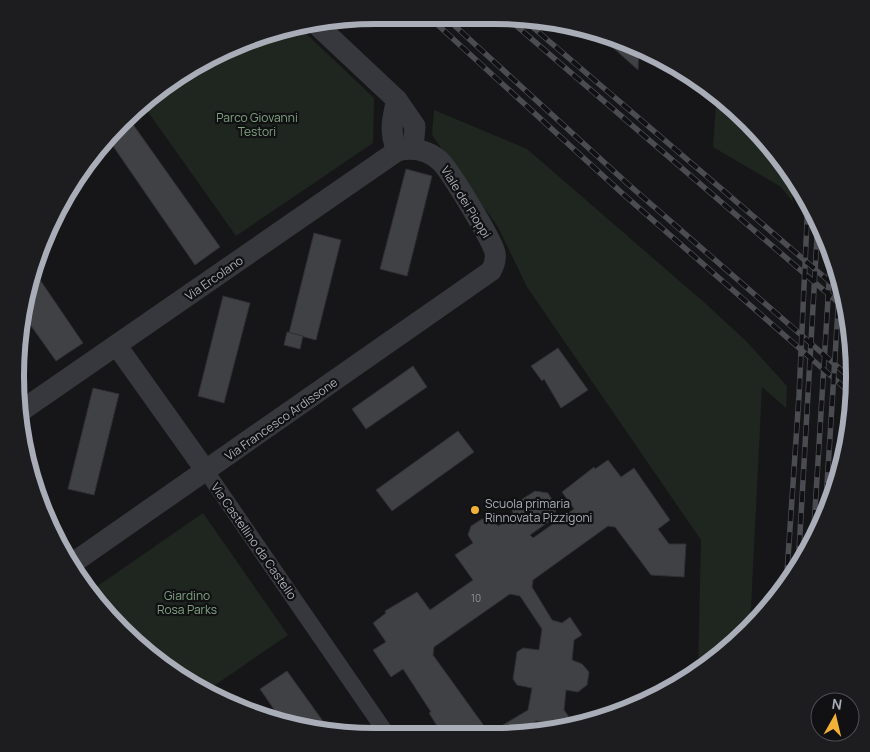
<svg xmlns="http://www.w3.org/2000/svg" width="870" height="752" viewBox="0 0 870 752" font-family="Manrope,sans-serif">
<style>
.green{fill:#1e261f}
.building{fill:#404145;stroke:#303034;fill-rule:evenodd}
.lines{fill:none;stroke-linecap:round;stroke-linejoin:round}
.pedestrian{stroke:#37383d;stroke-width:16}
.minor{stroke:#37383d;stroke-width:21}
.rail-casing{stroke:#4a4c52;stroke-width:5.5}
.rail{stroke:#111113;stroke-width:4;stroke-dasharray:11;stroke-linecap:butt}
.poi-dot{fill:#f2b134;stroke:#111113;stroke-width:2}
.labels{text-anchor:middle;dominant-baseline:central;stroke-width:4.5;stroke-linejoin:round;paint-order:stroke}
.number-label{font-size:10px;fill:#8e929b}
.park-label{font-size:12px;fill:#7fa381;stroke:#111113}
.street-label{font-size:12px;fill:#a8adb8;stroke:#111113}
.poi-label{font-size:12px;fill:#a8adb8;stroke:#111113;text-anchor:start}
.rim{fill:none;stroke:#a8adb8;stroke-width:6}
</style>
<rect width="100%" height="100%" fill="#161618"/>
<g class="green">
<path d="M297 25 374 98 373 143 236 236 141 102C189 70 239 33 297 25Z"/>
<path d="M717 92 766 138 788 169 793 202 781 187 713 147Z"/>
<path d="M434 110 527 149 706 304 745 340 787 386 786 408 762 387 750 628 732 648 698 672 701 540 527 287 498 227 432 135Z"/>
<path d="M203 513 288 635 205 692C161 668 118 633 89 592Z"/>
</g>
<g class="building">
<path d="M600 36 639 48 638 70Z"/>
<path d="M123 120 132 123 220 247 195 265 113 146 101 144Z"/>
<path d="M406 169 432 176 407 276 380 269Z"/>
<path d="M314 233 341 240 316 340 289 333Z"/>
<path d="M34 271 83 343 56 361 22 313Z"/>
<path d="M223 296 250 303 224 403 198 396Z"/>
<path d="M287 332 303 336 300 349 284 345Z"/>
<path d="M558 348 588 390 561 408 544 379 542 381 531 366Z"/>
<path d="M413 366 427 387 366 429 352 409Z"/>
<path d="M93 388 119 394 94 495 68 489Z"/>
<path d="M458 431 474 452 392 511 376 490Z"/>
<path d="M608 460 621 477 634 468 670 520 658 529 669 544H686L684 577 651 575 615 527 608 526 533 580 532 587 552 620 562 623 570 617 582 635 574 640 572 660 582 664 589 672 587 685 578 692 566 690 564 710 569 717 551 730 545 722 536 721 514 736 444 737 429 713 431 712 403 669 391 677 373 650 386 642 373 623 386 613 385 611 417 592 430 610 473 580 455 555 473 543 468 535 471 526 482 519H493L498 526 512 516 513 505 535 491 548 493 556 507 554 518 530 535 533 538 574 509 562 492 594 467 595 469ZM510 594 520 596 542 629 539 650 523 648 517 652 513 679 517 685 532 688 528 710 493 731 487 730 433 655 434 647Z"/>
<path d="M287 671 325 724 318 729 320 732 305 730 284 724 260 689Z"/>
</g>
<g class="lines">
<path class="pedestrian" d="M206 471 389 737"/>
<g class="minor">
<path d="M315 23 397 100 415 126 413 149"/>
<path d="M397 151C389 132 392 119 397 100"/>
<path d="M117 346 206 471"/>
<path d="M18 413 397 151C412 147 428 150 440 161 449 169 493 241 495 253 496 259 494 266 491 271L70 565"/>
</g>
<defs>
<g id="rail">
<path d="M428 16 623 194 854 396"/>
<path d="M444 16 629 185 854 381"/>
<path d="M506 17 848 311"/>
<path d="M522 18 844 294"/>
<path d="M825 516 840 278"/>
<path d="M813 543 831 250"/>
<path d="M798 568 818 220"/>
<path d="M786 587 799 396 808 199"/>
</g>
</defs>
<use href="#rail" class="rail-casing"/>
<use href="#rail" class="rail"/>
</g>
<circle class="poi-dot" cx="475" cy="510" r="5"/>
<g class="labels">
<g class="number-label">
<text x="476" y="598">10</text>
</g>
<g class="park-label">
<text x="257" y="117">Parco Giovanni<tspan x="257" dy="14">Testori</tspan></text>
<text x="187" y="595">Giardino<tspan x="187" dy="14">Rosa Parks</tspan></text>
</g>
<g class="street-label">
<text transform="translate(466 202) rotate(58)">Viale dei Pioppi</text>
<text transform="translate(214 278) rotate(-35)">Via Ercolano</text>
<text transform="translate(281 419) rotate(-35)">Via Francesco Ardissone</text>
<text transform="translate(254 541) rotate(55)">Via Castellino da Castello</text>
</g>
<g class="poi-label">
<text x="485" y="503">Scuola primaria<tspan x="485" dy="14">Rinnovata Pizzigoni</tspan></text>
</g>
</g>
<path d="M0 0H870V752H0ZM376 24H494A352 352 0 0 1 846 376V376A352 352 0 0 1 494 728H376A352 352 0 0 1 24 376V376A352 352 0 0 1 376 24Z" fill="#1d1d20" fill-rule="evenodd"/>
<path class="rim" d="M376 24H494A352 352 0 0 1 846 376V376A352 352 0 0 1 494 728H376A352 352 0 0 1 24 376V376A352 352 0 0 1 376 24Z"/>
<g transform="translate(835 717) rotate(8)"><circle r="24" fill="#111113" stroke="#4d4f55"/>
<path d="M0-4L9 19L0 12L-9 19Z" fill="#f2b134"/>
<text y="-8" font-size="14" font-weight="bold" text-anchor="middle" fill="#a8adb8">N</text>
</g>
</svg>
